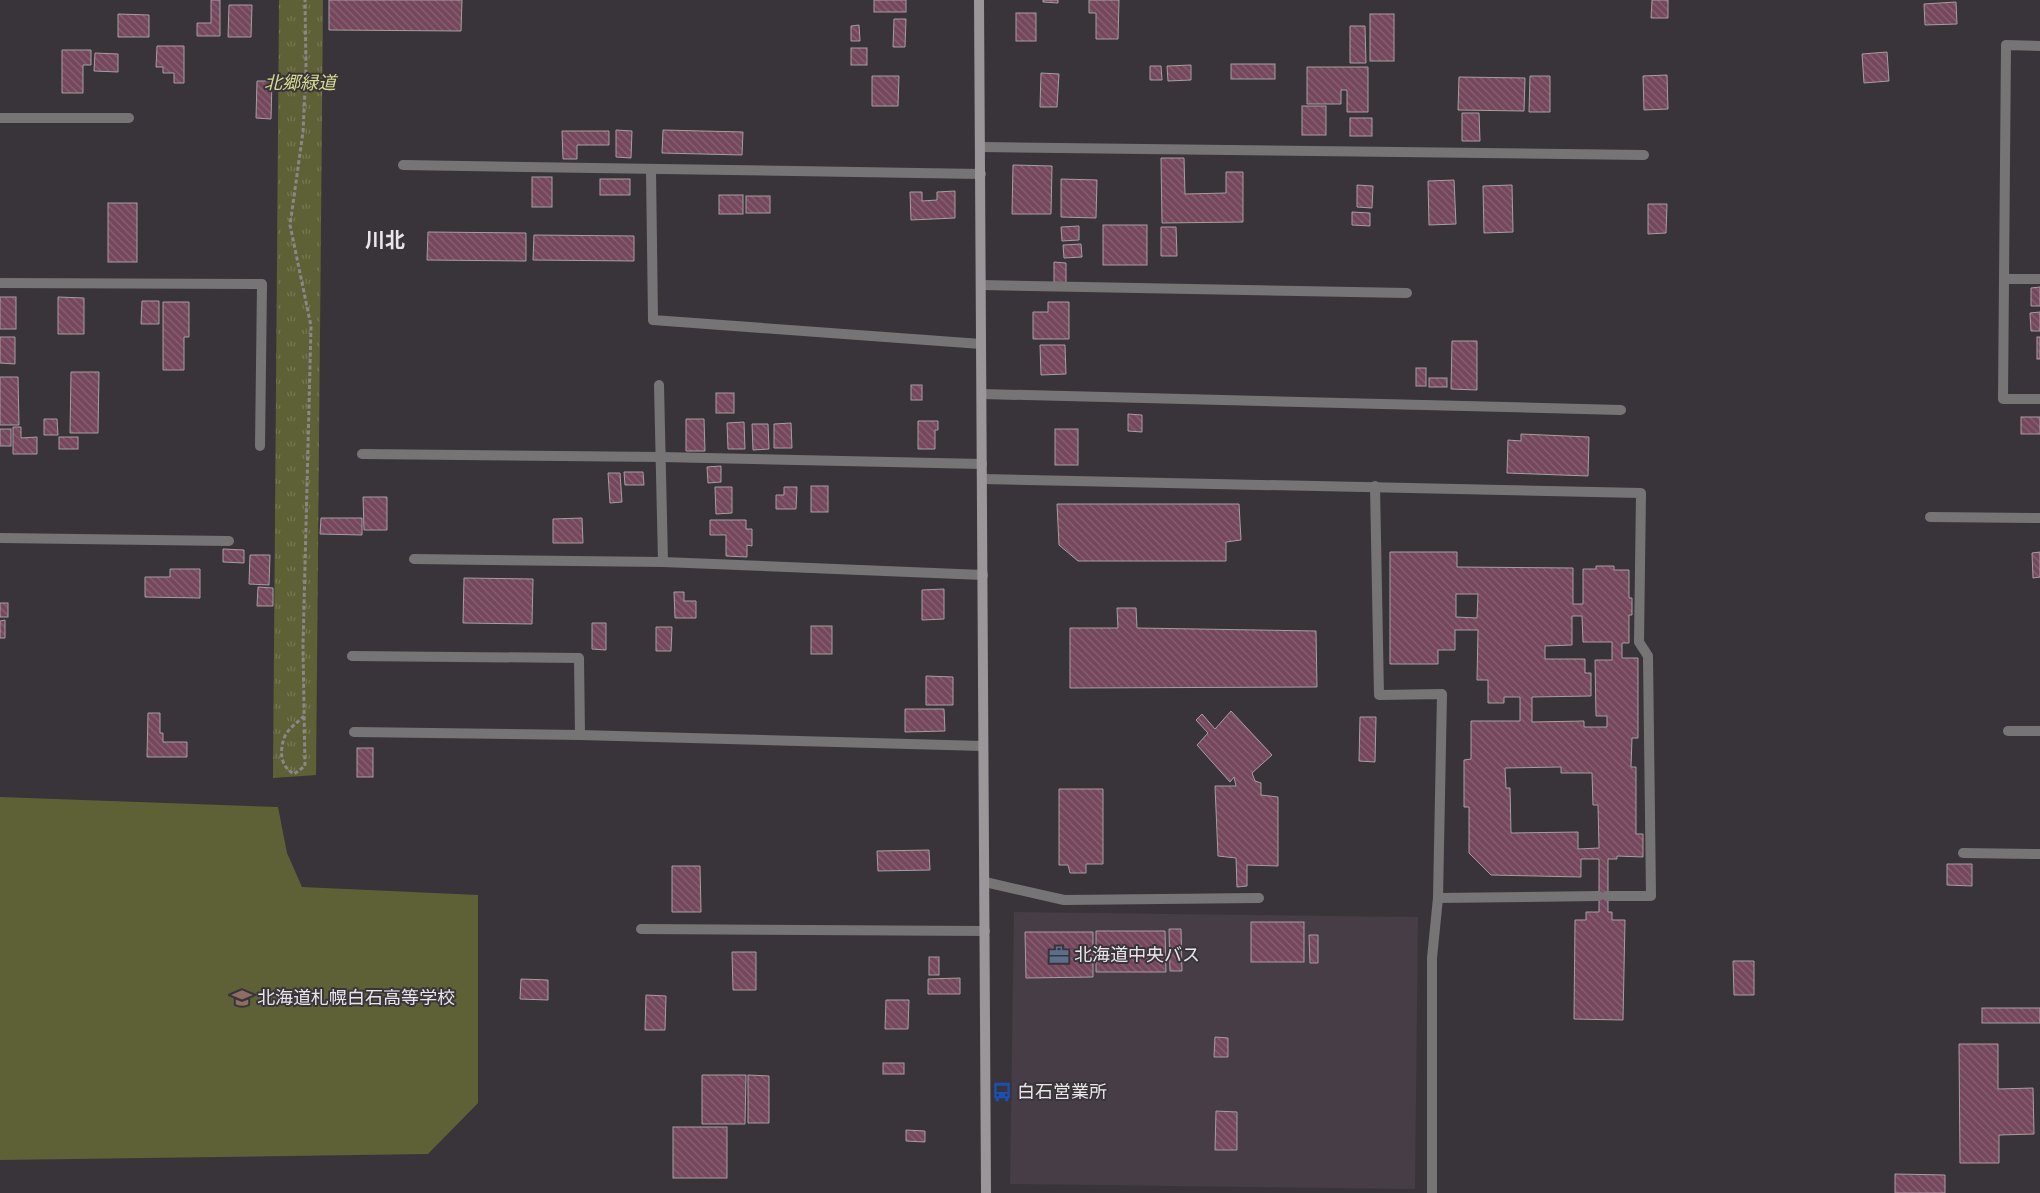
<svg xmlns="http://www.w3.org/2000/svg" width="2040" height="1193" viewBox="0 0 2040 1193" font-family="Spectral,'Noto Sans JP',serif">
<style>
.built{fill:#463d47}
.grass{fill:#5e6135}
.park{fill:url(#park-tufts)}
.building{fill:url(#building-back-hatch);stroke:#a69ea1;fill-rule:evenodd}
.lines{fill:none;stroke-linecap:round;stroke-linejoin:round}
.path{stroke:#8a868b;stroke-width:3;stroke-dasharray:4 2.5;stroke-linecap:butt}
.lane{stroke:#777476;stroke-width:10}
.secondary{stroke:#9b969a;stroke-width:10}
.labels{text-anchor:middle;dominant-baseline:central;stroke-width:4;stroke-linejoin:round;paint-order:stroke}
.park-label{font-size:18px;font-style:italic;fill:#d7dd8e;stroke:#39343a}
.poi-label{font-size:18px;fill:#e9e6e9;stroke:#39343a;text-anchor:start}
.quarter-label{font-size:20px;font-weight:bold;fill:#e9e6e9;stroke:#39343a}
</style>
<defs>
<pattern id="park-tufts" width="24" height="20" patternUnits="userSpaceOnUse" patternTransform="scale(1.25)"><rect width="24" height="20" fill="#5e6135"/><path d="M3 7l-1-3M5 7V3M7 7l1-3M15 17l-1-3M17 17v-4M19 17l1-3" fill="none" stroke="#757852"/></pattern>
<pattern id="building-back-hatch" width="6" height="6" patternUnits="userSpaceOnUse" patternTransform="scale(1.25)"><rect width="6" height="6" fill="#75475d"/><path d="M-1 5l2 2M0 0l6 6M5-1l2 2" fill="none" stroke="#896274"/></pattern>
</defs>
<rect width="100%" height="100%" fill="#39343a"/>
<path class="built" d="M1014 912 1418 917 1415 1189 1010 1184Z"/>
<path class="grass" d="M0 797 278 807 287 853 302 887 478 895V1103L428 1154 0 1160Z"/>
<path class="park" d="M279 0H323L316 775 273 778Z"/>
<g class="building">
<path d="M211 0H220V36H197V23H211Z"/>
<path d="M329 0H462L461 31 329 30Z"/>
<rect x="874" y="0" width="32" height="12"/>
<path d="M1043 0H1058V3L1043 2Z"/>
<path d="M1089 0H1119L1118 39H1096V13H1089Z"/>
<path d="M1652 0H1668V18H1651Z"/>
<path d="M1956 2 1957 24 1925 25 1924 4Z"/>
<path d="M229 5H252L251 37H228Z"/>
<rect x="1016" y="13" width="20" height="28"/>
<path d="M118 14 149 15V37H118Z"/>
<rect x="1370" y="14" width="24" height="47"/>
<path d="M894 19H906L905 47H893Z"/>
<path d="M859 25 860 41H851V26Z"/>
<path d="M1350 26H1365L1366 63H1350Z"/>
<path d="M157 46H184V83H174V73H163V67H156Z"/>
<rect x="851" y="48" width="16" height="17"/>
<path d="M62 50H91V65H83V93H62Z"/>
<path d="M1887 52 1889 81 1864 83 1862 54Z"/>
<path d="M95 53 118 54V72L94 71Z"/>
<rect x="1231" y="64" width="44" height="15"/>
<path d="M1191 65V80L1168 81 1167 66Z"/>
<path d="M1150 66H1161L1162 80H1150Z"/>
<path d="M1307 67H1368V112H1347V90H1341V104H1307Z"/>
<path d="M1041 73 1059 74 1057 107H1040Z"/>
<path d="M1667 75 1668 109 1644 110 1643 76Z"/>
<path d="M872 76H899L898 106H872Z"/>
<path d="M1530 76H1550V112H1529Z"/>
<path d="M1459 77 1525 78 1524 111 1458 110Z"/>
<path d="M257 81H272L271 119 256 118Z"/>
<rect x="1302" y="106" width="24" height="29"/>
<path d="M1462 113H1479L1480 141H1462Z"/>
<rect x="1350" y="118" width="22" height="18"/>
<path d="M616 130 632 131 631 158 616 157Z"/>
<path d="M663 130 743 132 742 155 662 153Z"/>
<path d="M562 131H609V145H577V159H563Z"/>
<path d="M1161 158H1184L1185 194 1226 193V172H1243V222L1162 223Z"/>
<path d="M1013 165 1052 166 1051 214H1012Z"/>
<rect x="532" y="177" width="20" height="30"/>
<rect x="600" y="179" width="30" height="16"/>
<path d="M1061 179 1097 180 1096 218 1061 217Z"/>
<path d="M1454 180 1456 224 1429 225 1428 181Z"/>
<path d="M1357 185 1373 186 1372 208 1357 207Z"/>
<path d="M1512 185 1513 232 1484 233 1483 186Z"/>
<path d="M955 191V218L911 220 910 192H922V201L937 200V192Z"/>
<rect x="719" y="195" width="24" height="19"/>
<rect x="746" y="196" width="24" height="17"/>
<rect x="108" y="203" width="29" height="59"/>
<path d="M1648 204H1667L1666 233 1648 234Z"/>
<path d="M1352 212 1370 213V226L1352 225Z"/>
<rect x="1103" y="225" width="44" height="40"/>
<path d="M1079 226V240L1062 241 1061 227Z"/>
<path d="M1161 227H1176L1177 256H1161Z"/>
<path d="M428 232 526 233V261L427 260Z"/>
<path d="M534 235 634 236V261L533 260Z"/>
<path d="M1081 244 1082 257 1064 258 1063 245Z"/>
<path d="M1054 262 1066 263V283L1054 282Z"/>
<path d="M2040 287V306H2031V288Z"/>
<rect x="0" y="297" width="16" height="32"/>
<path d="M58 297 84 298V334H58Z"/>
<path d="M142 301H159V324H141Z"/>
<path d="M163 302H189V337H184V370H163Z"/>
<path d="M1048 302H1069V339H1033V312H1048Z"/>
<path d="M2040 312V331H2031L2030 313Z"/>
<path d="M0 337H15V364L0 363Z"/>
<rect x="2037" y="337" width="3" height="22"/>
<path d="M1452 341H1477V390L1451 389Z"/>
<path d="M1040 345H1065L1066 374 1041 375Z"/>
<rect x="1416" y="368" width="10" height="18"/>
<path d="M71 372H99L98 433H70Z"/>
<path d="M0 377H18L19 425H0Z"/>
<rect x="1429" y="378" width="18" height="9"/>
<rect x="911" y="385" width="11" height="15"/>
<rect x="716" y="393" width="18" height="20"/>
<path d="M1128 414 1142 415V432L1128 431Z"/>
<rect x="2021" y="417" width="19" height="17"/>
<path d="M44 419H57L58 435H44Z"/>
<path d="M686 419H704L705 451H686Z"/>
<path d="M918 421H938V430H935V449H918Z"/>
<path d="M744 422 745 449H728L727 423Z"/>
<path d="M791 423 792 448H774V424Z"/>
<path d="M752 424H768L769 449 753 450Z"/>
<path d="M13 427H21V438L37 437V454H13Z"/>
<rect x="0" y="429" width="11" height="17"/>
<rect x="1055" y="429" width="23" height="36"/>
<path d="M1521 434 1589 437 1588 476 1507 473 1508 440 1521 441Z"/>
<rect x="59" y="437" width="19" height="12"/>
<path d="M721 466V482L708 483 707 467Z"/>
<path d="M624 472H643L644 485H625Z"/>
<path d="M608 473H620L622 502 610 503Z"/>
<rect x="811" y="486" width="17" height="26"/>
<path d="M715 487H732V513L716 514Z"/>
<path d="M784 487H797L796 509H776V495H784Z"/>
<path d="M363 497H387V530H364Z"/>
<path d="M1057 504H1239L1241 540 1226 542V561H1078L1059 545Z"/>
<path d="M321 518H362V535L320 534Z"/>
<path d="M582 518 583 543H553V519Z"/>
<path d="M710 520H746V529H752V546L747 545V557L726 556V535H710Z"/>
<path d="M223 549 244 550V563L223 562Z"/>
<path d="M1390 552H1457V567L1573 568V604H1583V569H1596V566H1614V570H1629V598H1632V615H1629V643H1622V658H1638V738H1632L1631 767H1636V834H1643V857L1617 856V859H1608V912H1612V920H1625L1623 1020 1574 1019 1575 920H1586V912H1599V859H1581V877L1491 875 1469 853V807H1464V760L1471 759V721H1520V697H1504V703H1488V680H1477L1478 630H1455V650H1438V664H1390ZM1456 594H1478L1477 618 1456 617ZM1572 616H1582L1583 642H1612V660H1595L1596 716H1607V727H1584V721L1532 722V697L1591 696V673H1585V659H1545V646L1572 645ZM1561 767V773H1592L1593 805H1598L1599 848 1578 849V832L1511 833 1510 788H1506L1505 768Z"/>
<path d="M2040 552V577L2033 578 2032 553Z"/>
<path d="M250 555H270L269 585 249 584Z"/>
<path d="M170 569H200V598L145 597V577H170Z"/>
<path d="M464 578 533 579 532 624 463 623Z"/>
<path d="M258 587 273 588V606H257Z"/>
<path d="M944 589V619L922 620V590Z"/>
<path d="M674 592H684V601H696V618H675Z"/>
<rect x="0" y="603" width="8" height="14"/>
<path d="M1117 608H1136L1137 628 1316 631 1317 687 1070 688V628H1118Z"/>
<path d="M5 620V638H0V621Z"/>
<path d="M592 623H606V650L592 649Z"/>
<rect x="811" y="626" width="21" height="28"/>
<path d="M656 627H672L671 651H656Z"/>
<path d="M926 676 953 677V705H926Z"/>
<path d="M905 709H944L945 731 905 732Z"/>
<path d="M1231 711 1272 755 1252 773 1255 781 1261 783V795L1278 797V866L1247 865V886L1237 887 1236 858 1218 856 1215 786H1236L1234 777 1230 782 1197 745 1208 733 1196 720 1202 714 1215 729Z"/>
<path d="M148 713H160V733H163V742H187V757H147Z"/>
<path d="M1360 717H1376L1375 762 1359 761Z"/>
<rect x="357" y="748" width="16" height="29"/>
<path d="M1059 789H1103V864H1086V873H1070L1068 865H1059Z"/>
<path d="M929 850 930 870 878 871 877 851Z"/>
<path d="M1947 864H1972V886L1947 885Z"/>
<path d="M672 866H700L701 912H672Z"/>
<rect x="1251" y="922" width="53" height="40"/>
<path d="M1169 929H1181L1182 971H1170Z"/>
<path d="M1096 931H1165L1166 972H1096Z"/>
<path d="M1025 932H1093V977L1026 978Z"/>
<path d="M1309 935H1318V963H1310Z"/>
<path d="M732 952H756V990H733Z"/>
<rect x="929" y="957" width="10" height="18"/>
<path d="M1733 961H1754V995H1734Z"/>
<path d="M960 978V994H928V979Z"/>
<path d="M521 979 548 980V1000L520 999Z"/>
<path d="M646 995 666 996 665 1030H645Z"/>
<path d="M886 1000H909L908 1029H885Z"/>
<rect x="1982" y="1008" width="58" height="15"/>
<path d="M1215 1037 1228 1038V1057H1214Z"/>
<path d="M1959 1044H1998V1089L2033 1088 2034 1134 1999 1135V1163H1960Z"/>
<rect x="883" y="1063" width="21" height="11"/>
<path d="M702 1075H746L745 1124H702Z"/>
<path d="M748 1075 769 1076V1123H748Z"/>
<path d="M1216 1111 1237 1112V1150H1215Z"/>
<rect x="673" y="1127" width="54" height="51"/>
<path d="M906 1130 925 1131V1142L906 1141Z"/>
<path d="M1895 1174 1945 1175V1193H1895Z"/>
</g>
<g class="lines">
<path class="path" d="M304 716C298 722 288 729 285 736 279 751 280 766 294 774L305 766 303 646 311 326 290 225 303 132 306 68 305 0"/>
<g class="lane">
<path d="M2040 46 2006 45 2003 399H2040"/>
<path d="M0 118H129"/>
<path d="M981 147 1644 155"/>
<path d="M403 165 981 174"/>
<path d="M651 169 653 320 981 344"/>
<path d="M2004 279H2040"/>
<path d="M0 283 262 284 260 446"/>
<path d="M981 285 1407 293"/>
<path d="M659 385 663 562"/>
<path d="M982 394 1621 410"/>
<path d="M362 454 661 457 982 464"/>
<path d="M982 479 1641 493 1639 642 1648 656 1651 896H1607"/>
<path d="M1375 486 1379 695 1442 694 1438 898 1432 958V1193"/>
<path d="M1930 517 2040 518"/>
<path d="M0 538 229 541"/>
<path d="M414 559 663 562 983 575"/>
<path d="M352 656 579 658 580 735"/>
<path d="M2008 731H2040"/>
<path d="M354 732 580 735 983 746"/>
<path d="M1963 853 2040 854"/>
<path d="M985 882 1064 900 1259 898"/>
<path d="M1438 898 1599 896"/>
<path d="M641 929 985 931"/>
</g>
<path class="secondary" d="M979 0 986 1193"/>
</g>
<defs>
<symbol id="office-bare" viewBox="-9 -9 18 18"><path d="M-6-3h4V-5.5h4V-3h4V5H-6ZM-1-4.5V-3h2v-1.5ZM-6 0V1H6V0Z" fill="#5c6f8a" stroke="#39343a" stroke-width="2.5" paint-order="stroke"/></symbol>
<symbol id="school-bare" viewBox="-9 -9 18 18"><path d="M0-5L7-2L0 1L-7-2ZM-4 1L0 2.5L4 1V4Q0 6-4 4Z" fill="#8d6e63" stroke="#39343a" stroke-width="2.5" paint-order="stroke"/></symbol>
<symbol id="bus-bare" viewBox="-9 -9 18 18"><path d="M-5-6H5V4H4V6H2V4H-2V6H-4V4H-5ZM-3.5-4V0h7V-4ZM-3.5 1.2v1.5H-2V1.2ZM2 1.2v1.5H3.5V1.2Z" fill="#1a4fb4" stroke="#39343a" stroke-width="2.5" paint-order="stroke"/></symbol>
</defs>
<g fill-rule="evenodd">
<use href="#office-bare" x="1045" y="941" width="28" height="28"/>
<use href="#school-bare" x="228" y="984" width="28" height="28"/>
<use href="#bus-bare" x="988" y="1078" width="28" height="28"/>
</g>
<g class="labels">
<g class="park-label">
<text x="300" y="83">北郷緑道</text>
</g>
<g class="poi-label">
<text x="1074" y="955">北海道中央バス</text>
<text x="257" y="998">北海道札幌白石高等学校</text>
<text x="1017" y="1092">白石営業所</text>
</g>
<g class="quarter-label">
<text x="385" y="241">川北</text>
</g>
</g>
</svg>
